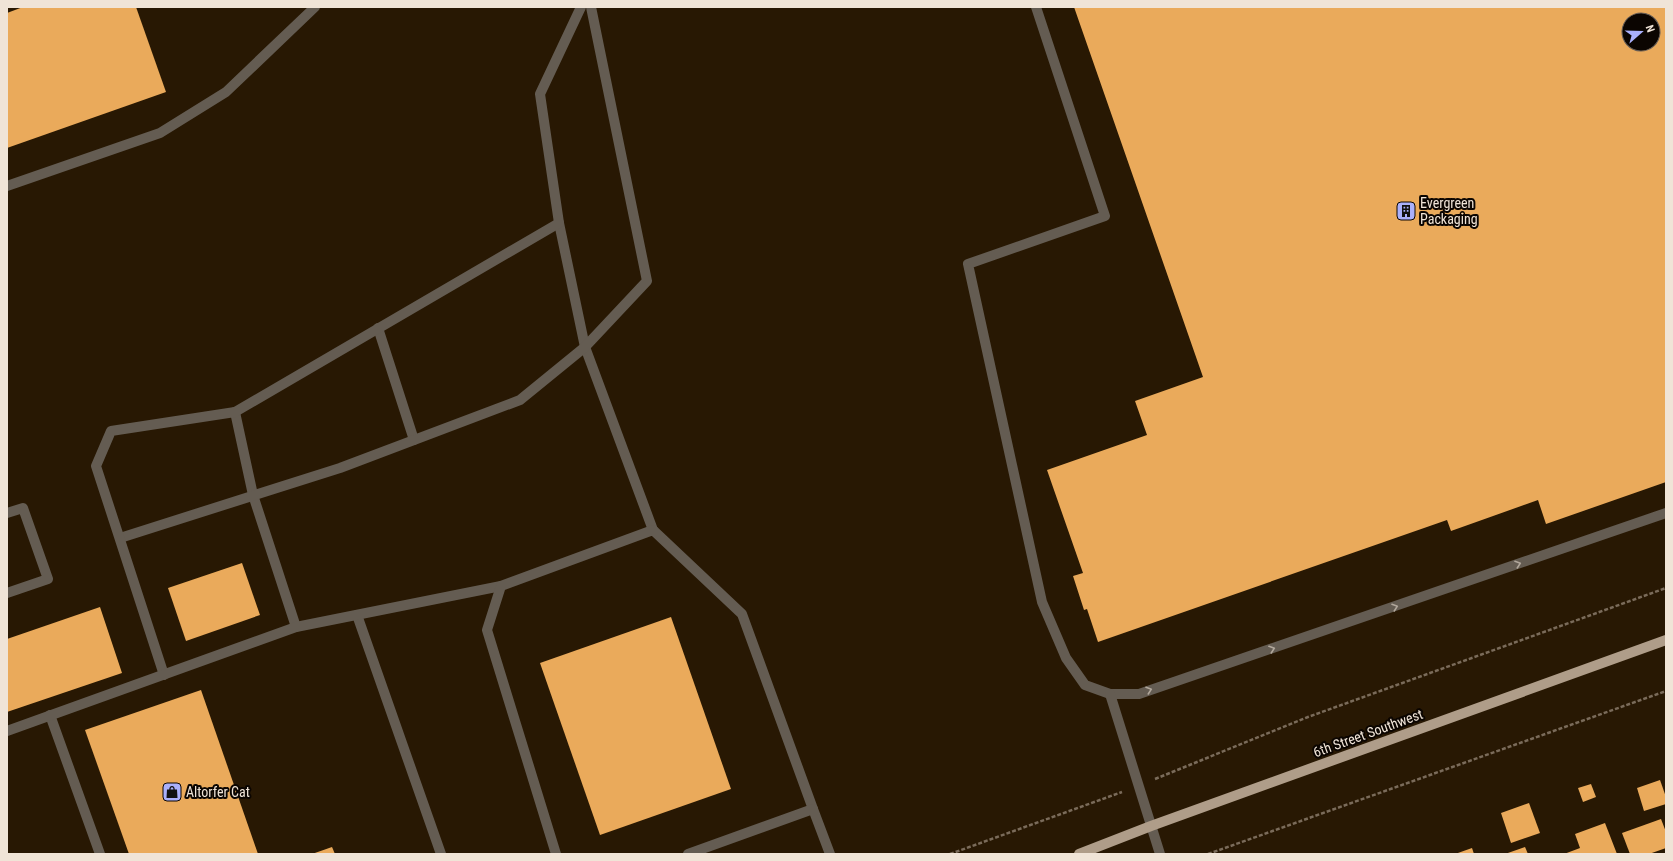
<svg xmlns="http://www.w3.org/2000/svg" width="1673" height="861" viewBox="0 0 1673 861" font-family="'Roboto Condensed',sans-serif">
<style>
.building{fill:#eaaa5b;fill-rule:evenodd}
.lines{fill:none;stroke-linecap:round;stroke-linejoin:round}
.path{stroke:#7a6b5a;stroke-width:2.5;stroke-dasharray:4 2;stroke-linecap:butt}
.minor{stroke:#645c52;stroke-width:10}
.major{stroke:#af9d89;stroke-width:10}
.oneway{stroke:#b1a79b}
.labels{text-anchor:middle;dominant-baseline:central;stroke-width:4;stroke-linejoin:round;paint-order:stroke}
.poi-label{font-size:14px;fill:#f0e4d7;stroke:#0b0501;text-anchor:start}
.street-label{font-size:14px;fill:#f0e4d7;stroke:#0b0501}
</style>
<rect width="100%" height="100%" fill="#281803"/>
<g class="building">
<path d="M23 7H136L166 92 7 148V13Z"/>
<path d="M1074 7H1666V482L1546 524 1538 500 1451 531 1447 520 1098 642 1087 609 1084 610 1073 576 1083 573 1047 470 1147 435 1135 401 1203 377ZM1629 20H1653V44H1629Z"/>
<path d="M242 563 260 615 186 641 168 588Z"/>
<path d="M100 607 122 673 7 712V639Z"/>
<path d="M671 617 731 789 600 835 540 663Z"/>
<path d="M201 690 258 854H129L85 730Z"/>
<path d="M1660 780 1666 797V804L1644 811 1637 788Z"/>
<path d="M1591 784 1596 797 1583 802 1578 788Z"/>
<path d="M1529 803 1540 833 1511 843 1501 813Z"/>
<path d="M1661 819 1666 832V848L1649 854H1630L1622 833Z"/>
<path d="M1605 823 1617 854H1564L1580 848 1575 834Z"/>
<path d="M332 847 335 854H312Z"/>
<path d="M1525 847 1528 854H1505Z"/>
<path d="M1472 848 1474 854H1455Z"/>
</g>
<g class="lines">
<g class="path">
<path d="M1155 779 1308 717 1666 588"/>
<path d="M950 854 1122 792"/>
<path d="M1208 854 1666 691"/>
</g>
<g class="minor">
<path d="M1036 7 1105 216 968 264 1042 602 1066 658 1085 685 1110 694H1139L1666 513"/>
<path d="M7 186 160 133 226 92 315 7"/>
<path d="M559 223 585 347 653 530"/>
<path d="M378 328 414 440"/>
<path d="M235 412 253 495 296 627"/>
<path d="M7 513 23 508 48 579 7 593"/>
<path d="M120 538 340 468 520 400 585 347 647 281 591 7"/>
<path d="M357 615 441 854"/>
<path d="M164 675 96 466 111 431 235 412 559 223 540 94 581 7"/>
<path d="M1110 694 1160 854"/>
<path d="M50 715 100 854"/>
<path d="M7 731 296 627 501 586"/>
<path d="M556 854 487 630 501 586 653 530 742 614 813 809"/>
<path d="M688 854 813 809 830 854"/>
</g>
<path class="major" d="M1079 854 1151 826 1666 640"/>
</g>
<defs><path id="oneway-chevron" d="M-2-3.5L2.5 0L-2 3.5" fill="none" stroke-width="1.6" stroke-linecap="round" stroke-linejoin="round"/></defs>
<g class="oneway">
<use href="#oneway-chevron" transform="translate(1518 564) rotate(-19)"/>
<use href="#oneway-chevron" transform="translate(1395 607) rotate(-19)"/>
<use href="#oneway-chevron" transform="translate(1272 649) rotate(-19)"/>
<use href="#oneway-chevron" transform="translate(1149 690) rotate(-19)"/>
</g>
<defs>
<symbol id="building-square" viewBox="-11 -11 22 22"><rect x="-9" y="-9" width="18" height="18" rx="4" fill="#aab0fb" stroke="#0b0501"/><path d="M-4-6H4V6H1V3H-1V6H-4ZM-2.5-4.3h1.7v1.8h-1.7ZM.8-4.3h1.7v1.8H.8ZM-2.5-1h1.7V.8h-1.7ZM.8-1h1.7V.8H.8Z" fill="#111"/></symbol>
<symbol id="shop-square" viewBox="-11 -11 22 22"><rect x="-9" y="-9" width="18" height="18" rx="4" fill="#aab0fb" stroke="#0b0501"/><path d="M-5-2.5h2.3a2.7 3.5 0 0 1 5.4 0H5L5.5 6h-11ZM-1.5-2.5h3a1.5 2.3 0 0 0-3 0Z" fill="#111"/></symbol>
</defs>
<g fill-rule="evenodd">
<use href="#building-square" x="1395" y="200" width="22" height="22"/>
<use href="#shop-square" x="161" y="781" width="22" height="22"/>
</g>
<g class="labels">
<g class="poi-label">
<text x="1420" y="203">Evergreen<tspan x="1420" dy="16">Packaging</tspan></text>
<text x="186" y="792">Altorfer Cat</text>
</g>
<g class="street-label">
<text transform="translate(1368 733) rotate(-20)">6th Street Southwest</text>
</g>
</g>
<rect width="1673" height="861" fill="none" stroke="#f0e4d7" stroke-width="16"/>
<g transform="translate(1641 32) rotate(70)"><circle r="19" fill="#0b0501" stroke="#675e57"/>
<path d="M0-3L7 15L0 10L-7 15Z" fill="#aab0fb"/>
<text y="-6" font-size="11" font-weight="bold" text-anchor="middle" fill="#f0e4d7">N</text>
</g>
</svg>
